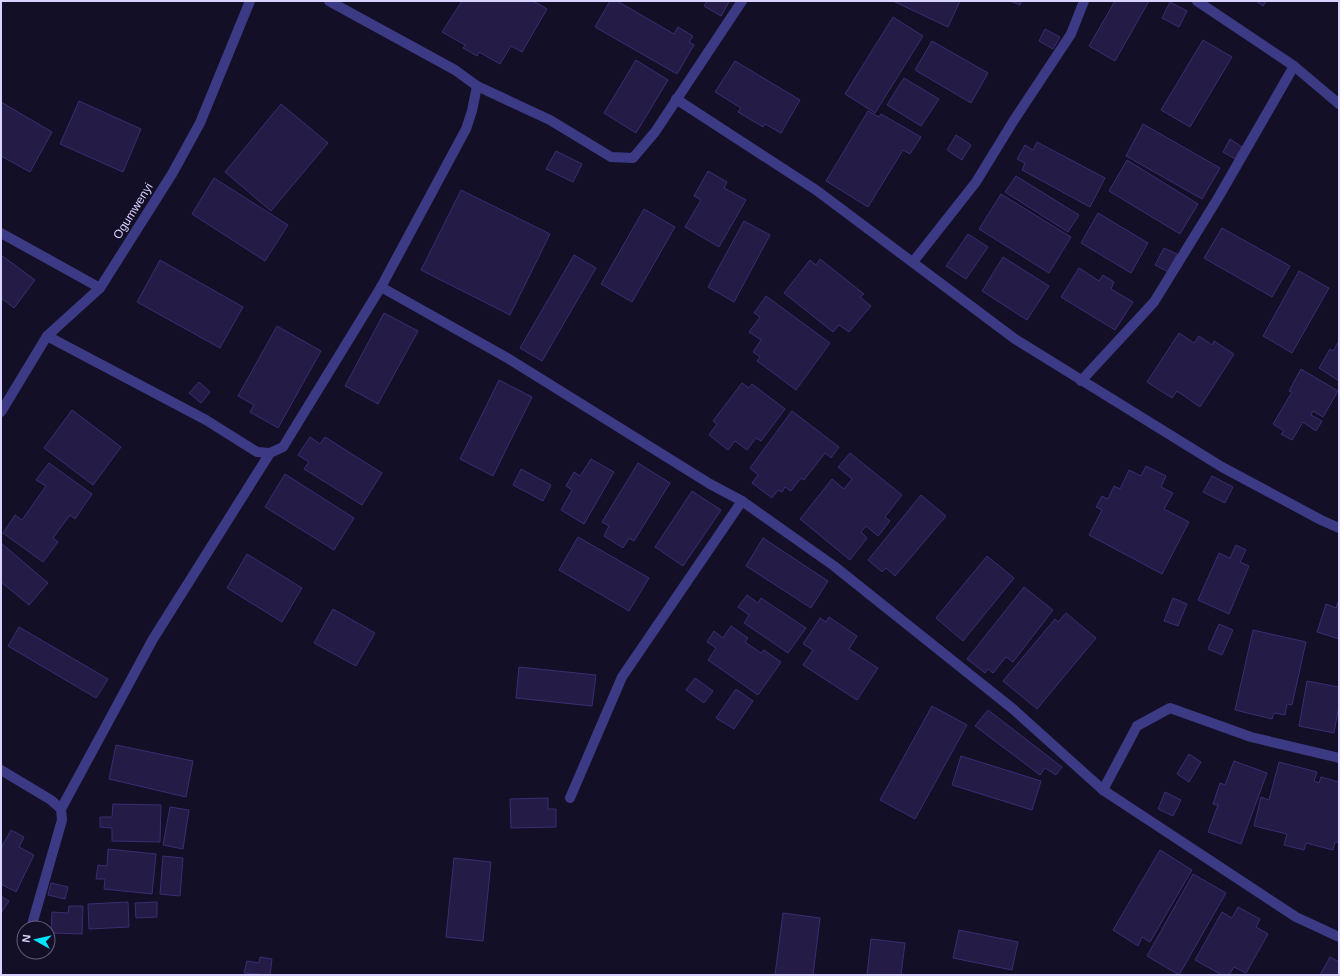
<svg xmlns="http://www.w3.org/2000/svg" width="1340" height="976" viewBox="0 0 1340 976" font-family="Helvetica,sans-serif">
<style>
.building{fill:#241b47;stroke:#3b2d73}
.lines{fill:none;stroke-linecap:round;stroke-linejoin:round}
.minor{stroke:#3d3a85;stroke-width:10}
.labels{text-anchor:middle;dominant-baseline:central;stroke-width:3.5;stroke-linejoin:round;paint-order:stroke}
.street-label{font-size:12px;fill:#d9d4ff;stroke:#130f26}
</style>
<rect width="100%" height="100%" fill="#130f26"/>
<g class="building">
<path d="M462 1H533L547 9 522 52 511 46 500 64 479 52 477 56 463 48 465 45 442 32Z"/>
<path d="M610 1H617L674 34 678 27 693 36 689 42 694 45 677 74 595 27Z"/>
<path d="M707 1H728L729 2 721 16 704 6Z"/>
<path d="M893 1H960L948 27Z"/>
<path d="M1010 1H1021L1020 5Z"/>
<path d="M1115 1H1149L1115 61 1089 46Z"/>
<path d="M1256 1H1266L1263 6Z"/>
<path d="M1170 2 1187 11 1179 27 1162 18Z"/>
<path d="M893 17 923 36 875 113 845 94Z"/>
<path d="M1045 29 1060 37 1053 49 1039 41Z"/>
<path d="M1203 40 1232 57 1190 127 1161 110Z"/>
<path d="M932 41 988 73 971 103 915 70Z"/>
<path d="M636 60 668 80 636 133 604 113Z"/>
<path d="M735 61 800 100 781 133 765 124 763 127 738 112 741 108 715 92Z"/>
<path d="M904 78 939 99 921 126 887 105Z"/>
<path d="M79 101 141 129 123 172 60 144Z"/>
<path d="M1 102 52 132 30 172 1 156Z"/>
<path d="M281 104 328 143 271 211 225 172Z"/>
<path d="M868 111 879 117 881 114 921 137 910 154 903 150 868 207 826 181Z"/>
<path d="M1143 124 1220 168 1202 199 1126 156Z"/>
<path d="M956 135 971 145 962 160 947 150Z"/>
<path d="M1230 139 1242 147 1235 159 1223 152Z"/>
<path d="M1037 142 1105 178 1090 207 1022 170 1025 163 1017 159 1025 145 1033 150Z"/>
<path d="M556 151 582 164 573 182 546 169Z"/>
<path d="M1127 160 1198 204 1180 234 1109 191Z"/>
<path d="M708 171 727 182 724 188 746 200 719 247 685 227 701 200 694 196Z"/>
<path d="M1016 176 1079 215 1068 232 1005 192Z"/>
<path d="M214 178 288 225 265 261 192 214Z"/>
<path d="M461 190 550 234 510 315 421 270Z"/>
<path d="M1001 194 1071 237 1049 273 979 229Z"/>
<path d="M644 209 675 227 632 302 601 284Z"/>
<path d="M1098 213 1148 243 1131 273 1081 243Z"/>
<path d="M744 221 770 235 734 302 708 287Z"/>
<path d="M1222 228 1290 266 1272 297 1204 258Z"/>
<path d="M968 234 988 247 966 279 946 266Z"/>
<path d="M1164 248 1177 254 1168 272 1155 265Z"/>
<path d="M1 255 35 280 14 308 1 298Z"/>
<path d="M574 255 596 268 542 361 520 348Z"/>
<path d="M1003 257 1049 286 1027 320 982 291Z"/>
<path d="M820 259 864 294 860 297 871 306 849 332 839 325 833 332 784 293 810 260 816 265Z"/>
<path d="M160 260 243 307 220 348 137 302Z"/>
<path d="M1079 268 1099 281 1103 275 1114 282 1111 289 1133 302 1115 330 1061 297Z"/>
<path d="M1299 271 1329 288 1292 353 1263 336Z"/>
<path d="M766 296 830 343 796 390 757 361 760 357 753 352 761 340 749 332 760 317 754 313Z"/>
<path d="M384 313 418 331 378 404 345 386Z"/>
<path d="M277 326 321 351 278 428 250 412 254 405 238 396Z"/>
<path d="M1179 333 1194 343 1199 336 1212 345 1214 341 1234 354 1200 407 1177 391 1172 398 1147 382Z"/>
<path d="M1339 341V381L1319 368 1330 349 1333 351Z"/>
<path d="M1301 369 1338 391 1323 417 1313 411 1311 415 1322 421 1316 431 1303 422 1292 440 1281 434 1284 431 1273 424 1292 392 1289 391Z"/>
<path d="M499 380 532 397 493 476 460 459Z"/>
<path d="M199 382 210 392 201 403 189 393Z"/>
<path d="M742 383 749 388 752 384 785 409 761 441 756 438 747 450 735 441 728 450 709 435 717 424 713 421Z"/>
<path d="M72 410 121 447 93 485 44 448Z"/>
<path d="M792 411 839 447 831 458 825 453 804 480 801 478 791 491 785 487 782 492 778 490 772 498 752 483 758 475 750 468Z"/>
<path d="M310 437 320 444 325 437 382 473 362 505 304 469 309 462 298 455Z"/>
<path d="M850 453 902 495 885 517 890 521 878 536 866 526 861 532 867 538 850 560 800 519 832 479 844 489 852 479 838 467Z"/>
<path d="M591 459 614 472 584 524 561 510 572 490 566 486 574 472 580 476Z"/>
<path d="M49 463 92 494 75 519 70 515 53 538 58 542 43 562 3 533 15 515 22 520 46 486 36 480Z"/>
<path d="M638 463 670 483 634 541 629 538 623 548 604 536 609 526 602 522Z"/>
<path d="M1146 466 1166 476 1161 487 1173 493 1164 509 1189 522 1162 574 1089 535 1102 510 1096 507 1102 496 1108 499 1114 486 1120 489 1129 470 1141 476Z"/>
<path d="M521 469 551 485 543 501 513 485Z"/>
<path d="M285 474 354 518 334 550 265 507Z"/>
<path d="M1212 476 1233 487 1225 503 1203 492Z"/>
<path d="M692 491 721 510 683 566 655 547Z"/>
<path d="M921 495 946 516 895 576 886 568 882 572 868 560Z"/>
<path d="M578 537 649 578 629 611 559 570Z"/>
<path d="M763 538 828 581 811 608 746 566Z"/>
<path d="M1 543 48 583 29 605 1 582Z"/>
<path d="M1236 545 1246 550 1240 562 1249 566 1229 614 1198 600 1219 553 1230 558Z"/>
<path d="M247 554 302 588 282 622 227 588Z"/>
<path d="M987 556 1014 578 963 641 936 618Z"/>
<path d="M1024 587 1053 610 1013 662 1006 657 993 673 988 669 985 673 967 659Z"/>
<path d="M747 595 758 603 761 598 806 628 788 653 744 623 749 615 738 607Z"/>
<path d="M1173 598 1187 604 1178 626 1164 621Z"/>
<path d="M1339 599V639L1317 632 1326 604 1336 608Z"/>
<path d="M333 609 375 633 356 666 314 643Z"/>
<path d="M1066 613 1096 638 1037 709 1003 681 1055 619 1058 622Z"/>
<path d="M829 617 857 636 849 649 878 668 857 700 803 665 813 650 803 644 820 618 826 622Z"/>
<path d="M1219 624 1233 630 1222 655 1208 649Z"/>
<path d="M731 626 748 638 745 642 761 653 764 650 781 662 758 695 708 660 716 648 707 642 714 631 723 638Z"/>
<path d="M19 627 108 679 96 698 8 646Z"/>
<path d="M1253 630 1306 642 1292 705 1287 704 1285 715 1274 713 1272 719 1235 710Z"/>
<path d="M519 667 596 675 592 706 516 698Z"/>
<path d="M695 678 713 691 704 703 686 690Z"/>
<path d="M1307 681 1339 687V705L1334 733 1299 726Z"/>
<path d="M736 689 753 701 734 729 716 718Z"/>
<path d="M932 706 967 725 915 819 880 800Z"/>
<path d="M988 710 1062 767 1056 775 1045 768 1040 775 975 726Z"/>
<path d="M116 745 193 761 186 797 109 779Z"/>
<path d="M1189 754 1201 762 1189 782 1177 774Z"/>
<path d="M961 756 1041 781 1032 810 952 785Z"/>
<path d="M1234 761 1267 773 1241 844 1208 832 1218 805 1213 804 1220 783 1225 785Z"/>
<path d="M1279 762 1317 772 1314 781 1319 783 1321 777 1339 782V842H1335L1333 850 1306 843 1304 850 1284 845 1287 834 1254 826 1261 797 1269 800Z"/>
<path d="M1165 792 1181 800 1173 816 1158 809Z"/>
<path d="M548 798V809H556V827L511 828 510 799Z"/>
<path d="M113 804 161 805 160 842 112 841V828L100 827V817H112Z"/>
<path d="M170 807 189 810 183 849 163 845Z"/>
<path d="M11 830 24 837 19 847 34 855 16 892 1 884V848Z"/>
<path d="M108 849 156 854 152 894 104 889 105 879H96L98 865 107 866Z"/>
<path d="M1160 850 1192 870 1150 942 1142 937 1138 946 1113 930Z"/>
<path d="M163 856 183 858 180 896 160 894Z"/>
<path d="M454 858 491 862 483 941 446 937Z"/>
<path d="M1193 874 1226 893 1179 975 1147 956Z"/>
<path d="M51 883 68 887 65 899 48 895Z"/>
<path d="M1 896 9 901 1 913Z"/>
<path d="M128 902 129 927 89 929 88 904Z"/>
<path d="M157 902V917L136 918 135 903Z"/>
<path d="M69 906H83L82 934 51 933 52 912 68 913Z"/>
<path d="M1238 907 1260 919 1256 927 1268 934 1246 973 1234 967 1229 975H1222L1195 960 1222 912 1232 918Z"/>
<path d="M783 913 820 918 813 975H775Z"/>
<path d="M959 930 1018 942 1012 970 953 958Z"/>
<path d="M871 939 905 943 901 975H867Z"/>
<path d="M260 957 272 959 270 975 244 973 247 961 259 963Z"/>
<path d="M1330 957 1339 962V975H1320Z"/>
</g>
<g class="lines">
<g class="minor">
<path d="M1197 1 1294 66 1339 104"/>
<path d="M477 86 550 120 611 157 633 158 655 132 742 1"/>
<path d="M676 99 816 190 1015 339 1222 467 1321 520 1339 528"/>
<path d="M1 233 100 288"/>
<path d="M913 262 976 182 1014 120 1071 34 1084 1"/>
<path d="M381 287 509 359 710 484 742 501 834 566 1013 709 1103 790 1296 917 1339 937"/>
<path d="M47 336 206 420 257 452 270 453 283 447 381 287 466 129 472 111 477 86 455 70 329 1"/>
<path d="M1081 381 1154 302 1218 198 1294 66"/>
<path d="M1 412 47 336 100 288 172 174 200 123 250 1"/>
<path d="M1 770 51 800 61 809 62 820 31 928"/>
<path d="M1103 790 1137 726 1170 708 1251 737 1339 758"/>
<path d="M570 798 622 677 742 501"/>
<path d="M61 809 153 639 270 453"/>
</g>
</g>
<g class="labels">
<g class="street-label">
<text transform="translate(133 211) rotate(-58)">Ogumwenyi</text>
</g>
</g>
<rect width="1340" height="976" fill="none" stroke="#d9d4ff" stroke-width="4"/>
<g transform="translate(36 940) rotate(278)"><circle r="19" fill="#130f26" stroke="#625e7d"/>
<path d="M0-3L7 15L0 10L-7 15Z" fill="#00e5ff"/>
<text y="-6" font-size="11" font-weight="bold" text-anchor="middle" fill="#d9d4ff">N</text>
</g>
</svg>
